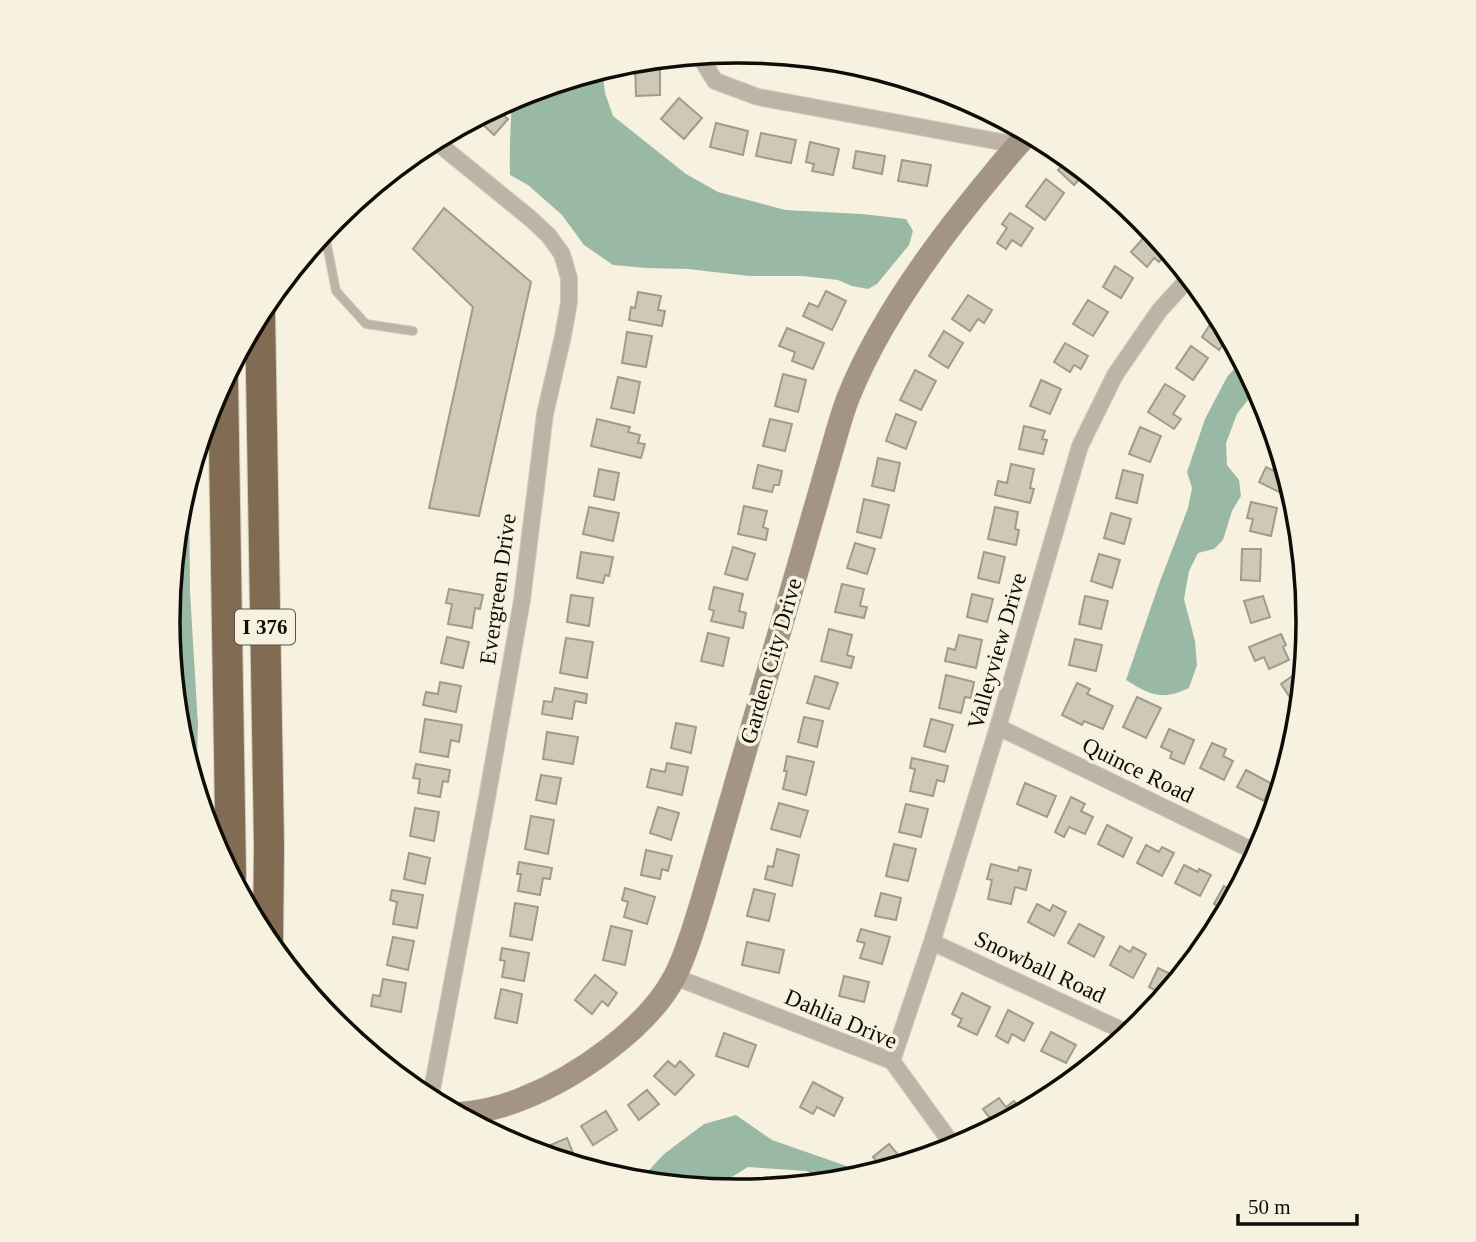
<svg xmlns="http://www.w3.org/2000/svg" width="1476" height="1242" viewBox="0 0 1476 1242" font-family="'Times New Roman',serif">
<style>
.forest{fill:#9ab9a4}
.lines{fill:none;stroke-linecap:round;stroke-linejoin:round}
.stream{stroke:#aad1df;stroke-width:4.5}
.building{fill:#cec9b7;stroke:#a09b8a;stroke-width:2}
.lane-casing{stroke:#d2cdbc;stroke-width:10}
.street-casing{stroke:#d2cdbc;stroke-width:18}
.secondary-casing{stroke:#d2cdbc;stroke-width:24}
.highway-casing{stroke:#d2cdbc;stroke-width:32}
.lane{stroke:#beb3a7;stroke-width:8}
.street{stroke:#beb3a7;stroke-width:16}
.secondary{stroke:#a49483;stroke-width:23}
.highway{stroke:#816b53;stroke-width:30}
.labels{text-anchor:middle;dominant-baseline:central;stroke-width:7;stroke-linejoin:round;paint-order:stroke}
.shield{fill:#f7f2df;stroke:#555248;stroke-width:2}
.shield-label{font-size:21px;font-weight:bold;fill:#0f0d07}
.street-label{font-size:23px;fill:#0f0d07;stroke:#f7f2df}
.rim{fill:none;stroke:#0f0d07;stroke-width:3.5}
</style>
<rect width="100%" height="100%" fill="#f7f2df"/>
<g class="forest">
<path d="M602 69 605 93 613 116 686 174 718 192 785 210 862 214 906 219 913 231 909 245 877 284 868 289 852 286 838 280 803 276H749L688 269 646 268 613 265 584 245 562 215 528 185 510 175C509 149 511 124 512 98L520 94Z"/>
<path d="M1242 360 1257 388 1237 414 1226 443 1227 465 1239 480 1241 496 1232 511 1223 540 1214 549 1198 553 1189 571 1184 599 1195 641 1197 665 1189 688C1161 701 1150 695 1126 680L1159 584 1188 508 1192 488 1187 472 1205 419 1227 377Z"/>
<path d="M189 476 190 592 198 725 196 790 179 732 168 621 179 509Z"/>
<path d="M736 1115 772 1140 855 1169 853 1179 833 1182 806 1171 748 1167 712 1189 639 1181 664 1154 704 1124Z"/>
</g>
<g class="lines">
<path class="stream" d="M334 1023 347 1032 365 1038"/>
</g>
<g class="building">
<path d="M660 58V95L636 96 635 61Z"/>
<path d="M679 98 702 118 684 139 661 119Z"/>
<path d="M495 108 508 119 494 135 476 118Z"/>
<path d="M716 123 748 131 743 155 710 147Z"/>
<path d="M761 133 796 140 791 163 756 156Z"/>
<path d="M810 142 839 149 833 175 812 171 814 164 806 162Z"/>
<path d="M856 151 885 156 882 174 853 168Z"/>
<path d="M1069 158 1086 172 1074 185 1058 170Z"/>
<path d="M902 160 931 165 927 186 898 181Z"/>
<path d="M1046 179 1064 193 1045 220 1026 206Z"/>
<path d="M444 208 531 282 479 516 429 508 473 307 413 249Z"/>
<path d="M1010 213 1033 228 1021 246 1012 240 1006 249 997 243 1007 228 1002 224Z"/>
<path d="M1146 235 1167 253 1159 262 1154 258 1147 267 1131 252Z"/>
<path d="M1115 266 1133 278 1121 298 1103 287Z"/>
<path d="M826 291 846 301 832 330 803 316 809 303 818 307Z"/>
<path d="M638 292 661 296 658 310 665 311 662 326 629 320 631 307 635 308Z"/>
<path d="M968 295 992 310 984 323 978 319 970 331 952 319Z"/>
<path d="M1088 300 1108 312 1093 336 1073 324Z"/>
<path d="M1217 314 1229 336 1219 350 1202 337Z"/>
<path d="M787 328 824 343 813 369 792 361 795 352 779 346Z"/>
<path d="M944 331 963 343 948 368 929 356Z"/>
<path d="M627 332 652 336 646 367 622 363Z"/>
<path d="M1065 343 1088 356 1081 369 1074 365 1070 372 1054 362Z"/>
<path d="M1191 346 1208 358 1193 380 1176 368Z"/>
<path d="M915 370 936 381 921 410 900 400Z"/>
<path d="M783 374 806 380 798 412 775 406Z"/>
<path d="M618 377 640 382 634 413 611 408Z"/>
<path d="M1041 380 1061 389 1050 414 1030 406Z"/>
<path d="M1165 384 1185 396 1173 414 1181 419 1174 429 1148 412Z"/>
<path d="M896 414 916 422 906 449 886 441Z"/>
<path d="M597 419 630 427 628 432 640 435 638 443 645 444 641 458 591 446Z"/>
<path d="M770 419 792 424 785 451 763 446Z"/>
<path d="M1024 426 1045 431 1042 439 1047 440 1043 454 1019 449Z"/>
<path d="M1140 427 1161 436 1150 462 1129 454Z"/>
<path d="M878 458 900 463 894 491 872 486Z"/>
<path d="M1279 460 1283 462 1290 486 1285 495 1259 482 1266 467 1274 471Z"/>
<path d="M1011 464 1034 469 1030 488 1034 489 1030 503 995 495 998 481 1007 483Z"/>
<path d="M758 465 782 471 779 485H774L772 492 753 488Z"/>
<path d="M599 469 619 473 614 500 594 496Z"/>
<path d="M1123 470 1143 475 1137 503 1116 498Z"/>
<path d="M864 499 889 505 881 538 857 532Z"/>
<path d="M1251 502 1277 508 1271 536 1250 531 1253 519 1247 518Z"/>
<path d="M744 506 767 511 763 527 768 529 766 540 738 534Z"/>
<path d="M589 507 619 513 613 541 583 534Z"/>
<path d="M995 507 1018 512 1015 529 1019 530 1016 545 988 539Z"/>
<path d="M1111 513 1131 519 1124 544 1104 538Z"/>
<path d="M855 543 875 549 867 574 847 568Z"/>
<path d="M733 547 755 554 747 580 725 574Z"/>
<path d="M1242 549H1261L1260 581 1241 580Z"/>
<path d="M581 552 613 557 609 576 605 575 603 583 577 578Z"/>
<path d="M984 552 1005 557 999 583 978 578Z"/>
<path d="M1099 554 1120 560 1112 588 1091 581Z"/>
<path d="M842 584 864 589 860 606 867 607 864 618 835 612Z"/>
<path d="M714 587 743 594 739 611 746 613 743 628 711 621 714 611 709 609Z"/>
<path d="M449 589 483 595 480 609 475 608 472 628 448 624 452 604 446 603Z"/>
<path d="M972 594 993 599 987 622 967 617Z"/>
<path d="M571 595 593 598 589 626 567 622Z"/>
<path d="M1085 596 1108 601 1101 629 1079 624Z"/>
<path d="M1263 596 1270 617 1251 623 1244 601Z"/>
<path d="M829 629 852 635 847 655 854 657 851 668 821 661Z"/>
<path d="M708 633 729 638 723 666 701 661Z"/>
<path d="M1281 634 1286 645 1283 647 1289 660 1269 669 1264 657 1255 661 1249 647Z"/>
<path d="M959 635 982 640 976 668 945 661 948 648 955 650Z"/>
<path d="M447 637 469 642 463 668 441 663Z"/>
<path d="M566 638 593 642 587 678 560 673Z"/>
<path d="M1075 639 1102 645 1096 671 1069 665Z"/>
<path d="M1298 672 1303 679 1300 707 1297 708 1281 684Z"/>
<path d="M946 675 974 682 971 698 965 697 961 713 939 708Z"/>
<path d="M815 676 838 683 829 709 807 703Z"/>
<path d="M440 682 461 686 456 712 423 705 426 692 438 694Z"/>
<path d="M1077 683 1090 689 1087 694 1113 706 1103 729 1084 721 1082 725 1062 715Z"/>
<path d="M555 688 587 694 586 703 575 701 572 719 542 714 544 701 552 702Z"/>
<path d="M1137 697 1161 708 1146 738 1123 727Z"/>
<path d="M804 717 823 721 817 747 798 742Z"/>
<path d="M425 719 462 725 459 742 451 740 448 757 420 752Z"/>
<path d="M931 719 953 725 945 752 924 746Z"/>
<path d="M676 723 696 727 691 753 671 748Z"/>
<path d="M1169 729 1194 740 1184 764 1170 758 1172 752 1161 747Z"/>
<path d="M547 732 578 737 573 764 543 759Z"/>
<path d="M1212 743 1226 749 1223 756 1233 761 1224 780 1200 768Z"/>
<path d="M787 756 814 762 806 795 783 789 787 771H784Z"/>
<path d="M912 758 948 766 944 782 937 780 933 796 910 791 915 769 910 768Z"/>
<path d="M667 763 688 767 682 795 647 787 651 769 665 772Z"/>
<path d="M416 764 450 770 448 782 443 781 440 797 418 793 420 779 413 778Z"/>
<path d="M1246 770 1272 784 1264 801 1237 787Z"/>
<path d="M541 775 561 778 556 804 536 800Z"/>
<path d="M1025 783 1056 796 1047 817 1017 804Z"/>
<path d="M1071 797 1085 804 1081 811 1093 817 1085 834 1069 827 1064 837 1055 832Z"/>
<path d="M779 803 808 811 800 837 771 829Z"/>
<path d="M906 804 928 809 921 837 899 832Z"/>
<path d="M658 807 679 813 671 840 650 833Z"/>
<path d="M415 808 439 812 434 841 410 836Z"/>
<path d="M531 816 554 820 548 854 525 849Z"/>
<path d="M1107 825 1132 838 1123 857 1098 844Z"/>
<path d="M894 844 916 849 908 881 886 876Z"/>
<path d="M1146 845 1159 852 1162 847 1174 853 1162 876 1137 863Z"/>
<path d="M777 849 799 855 792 886 765 879 768 866 773 867Z"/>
<path d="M646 850 672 856 668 871 662 869 660 879 641 875Z"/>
<path d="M409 853 430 858 425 884 404 879Z"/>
<path d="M519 862 552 868 550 879 543 878 540 895 518 891 521 874H517Z"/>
<path d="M991 864 1018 871 1019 867 1031 870 1026 890 1015 887 1011 904 988 899 992 880 987 879Z"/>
<path d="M1184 865 1198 872 1199 869 1211 875 1200 896 1175 883Z"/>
<path d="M1224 886 1236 893 1226 911 1214 904Z"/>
<path d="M625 888 655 897 647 924 624 917 628 902 622 900Z"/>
<path d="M754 889 775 894 769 921 747 916Z"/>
<path d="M392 890 423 895 417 928 393 924 397 902 390 900Z"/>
<path d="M881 893 901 898 896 920 875 916Z"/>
<path d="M515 903 538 907 532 940 510 936Z"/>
<path d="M1037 904 1050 911 1053 905 1066 912 1054 936 1028 922Z"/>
<path d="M1079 924 1104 937 1094 957 1068 943Z"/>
<path d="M611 926 632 931 625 965 603 960Z"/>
<path d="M861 929 890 937 882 964 860 958 865 943 857 941Z"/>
<path d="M393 937 414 941 408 970 387 965Z"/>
<path d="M747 942 784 950 779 973 742 965Z"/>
<path d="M1120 946 1130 952 1133 947 1146 954 1133 978 1110 965Z"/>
<path d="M502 948 529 953 524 981 502 977 505 961 500 960Z"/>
<path d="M1158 968 1179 978 1161 1000 1159 999 1161 993 1149 987Z"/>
<path d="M595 975 617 993 608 1006 602 1001 592 1014 575 1000Z"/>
<path d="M844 976 869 982 864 1002 839 996Z"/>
<path d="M383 979 406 983 401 1012 371 1006 373 995 380 996Z"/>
<path d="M501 989 522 994 517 1023 495 1018Z"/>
<path d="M962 993 990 1007 977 1035 958 1026 962 1019 952 1014Z"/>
<path d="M1008 1010 1033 1023 1024 1041 1012 1034 1008 1043 996 1036Z"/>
<path d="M1051 1032 1076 1045 1066 1063 1041 1051Z"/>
<path d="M724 1033 756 1045 748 1067 716 1056Z"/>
<path d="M668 1061 675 1067 680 1061 694 1075 675 1095 654 1076Z"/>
<path d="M813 1082 843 1098 834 1116 817 1107 813 1114 800 1107Z"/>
<path d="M647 1090 659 1104 639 1120 628 1105Z"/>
<path d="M999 1098 1006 1107 1014 1101 1022 1112 996 1127 983 1109Z"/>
<path d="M606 1111 617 1130 593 1145 581 1126Z"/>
<path d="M567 1138 575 1158 566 1162 543 1155 541 1149Z"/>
<path d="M889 1144 905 1163 884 1170 873 1157Z"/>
<path d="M782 1182V1187L765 1189 764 1184Z"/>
</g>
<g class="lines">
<defs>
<path id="lane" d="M324 230 336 291 366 324 413 331"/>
<g id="street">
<path d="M699 55 715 81 758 97 1017 145"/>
<path d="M998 727 1258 853"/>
<path d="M932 942 1130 1034"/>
<path d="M675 977 892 1061 955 1148"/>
<path d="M892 1061 932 942 998 727 1080 446 1115 375 1159 311 1190 277"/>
<path d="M430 1100 487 798 522 600 545 414 563 336 569 302V278L562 254 549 236 531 219 434 140"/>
</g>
<path id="secondary" d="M457 1114C480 1112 503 1107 524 1098 577 1077 649 1027 675 976 687 953 694 926 702 901L835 439C839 425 843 411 848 398 877 325 930 251 980 190 996 171 1011 151 1029 133"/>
<g id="highway">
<path d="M260 312 269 846 268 942"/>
<path d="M223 380 231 876"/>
</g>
</defs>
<use href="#lane" class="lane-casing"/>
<use href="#street" class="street-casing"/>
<use href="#secondary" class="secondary-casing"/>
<use href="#highway" class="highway-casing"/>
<use href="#lane" class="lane"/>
<use href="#street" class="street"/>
<use href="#secondary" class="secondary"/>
<use href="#highway" class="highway"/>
</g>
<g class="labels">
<rect class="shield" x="235" y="609.5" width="60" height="35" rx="5"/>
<g class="shield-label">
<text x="265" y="627">I 376</text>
</g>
<g class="street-label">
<text transform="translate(498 589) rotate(-82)">Evergreen Drive</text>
<text transform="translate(997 651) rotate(-74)">Valleyview Drive</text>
<text transform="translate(771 661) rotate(-74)">Garden City Drive</text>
<text transform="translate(1138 770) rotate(26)">Quince Road</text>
<text transform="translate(1040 967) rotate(25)">Snowball Road</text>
<text transform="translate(841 1019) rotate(23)">Dahlia Drive</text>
</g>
</g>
<path d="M0 0H1476V1242H0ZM180 621a558 558 0 1 1 1116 0a558 558 0 1 1-1116 0Z" fill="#f7f2df" fill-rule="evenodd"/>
<path class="rim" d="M180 621a558 558 0 1 1 1116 0a558 558 0 1 1-1116 0Z"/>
<path d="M1238 1214v10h119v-10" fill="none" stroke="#0f0d07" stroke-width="3.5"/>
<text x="1248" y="1214" font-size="21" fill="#0f0d07" stroke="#f7f2df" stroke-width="5" paint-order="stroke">50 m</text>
</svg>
